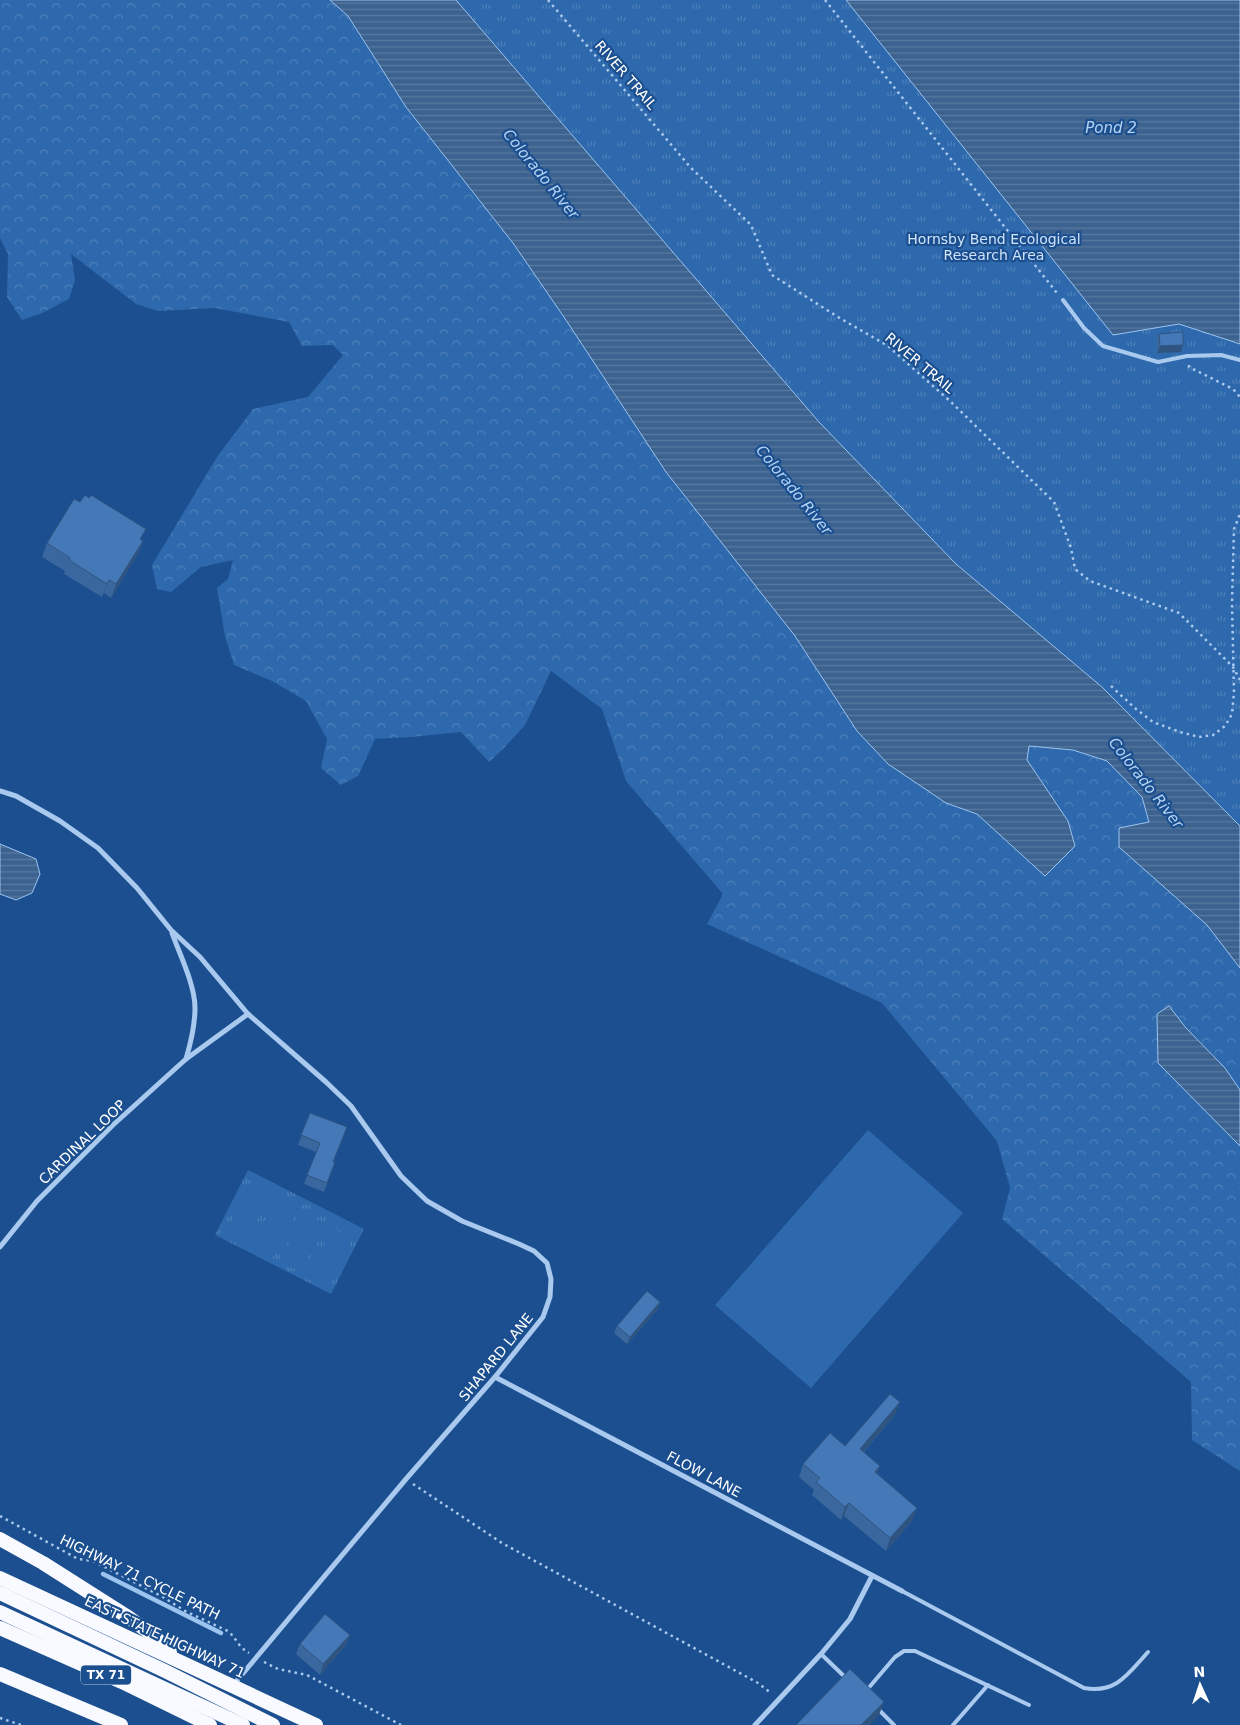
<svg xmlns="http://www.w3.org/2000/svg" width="1240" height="1725" viewBox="0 0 1240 1725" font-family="'DejaVu Sans',sans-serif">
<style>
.forest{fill:url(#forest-crowns)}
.park{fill:url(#park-tufts)}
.garden{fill:#2e69ad}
.water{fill:url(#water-rules);stroke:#9cc4f0}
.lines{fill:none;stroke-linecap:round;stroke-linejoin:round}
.stream{stroke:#9cc4f0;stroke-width:4.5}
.path{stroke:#a9c9ee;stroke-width:2.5;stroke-dasharray:2.5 4;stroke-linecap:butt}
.service{stroke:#a9c9ee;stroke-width:4}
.minor{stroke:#a9c9ee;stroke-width:5}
.trunk{stroke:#f8faff;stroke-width:14}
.wall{fill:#3a679d}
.shaded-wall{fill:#305480}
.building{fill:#4478b7;stroke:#305480}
.labels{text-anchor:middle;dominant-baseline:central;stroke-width:4.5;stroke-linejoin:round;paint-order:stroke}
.shield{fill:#1b4f8f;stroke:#bbcadd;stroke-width:1}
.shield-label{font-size:12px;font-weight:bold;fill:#fff}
.street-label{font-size:14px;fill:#fff;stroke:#1b4f8f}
.park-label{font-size:14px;fill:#cfe3fa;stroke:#1b4f8f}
.water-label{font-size:15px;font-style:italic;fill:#b5d3f5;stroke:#1b4f8f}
</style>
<defs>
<pattern id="forest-crowns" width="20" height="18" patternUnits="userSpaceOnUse" patternTransform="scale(1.25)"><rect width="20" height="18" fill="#2e69ad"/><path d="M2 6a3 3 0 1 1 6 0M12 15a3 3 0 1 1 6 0" fill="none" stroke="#4d80b9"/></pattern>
<pattern id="park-tufts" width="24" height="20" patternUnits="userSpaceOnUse" patternTransform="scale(1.25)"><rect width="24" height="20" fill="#2e69ad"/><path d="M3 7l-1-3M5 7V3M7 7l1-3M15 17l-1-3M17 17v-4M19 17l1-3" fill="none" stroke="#4d80b9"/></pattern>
<pattern id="water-rules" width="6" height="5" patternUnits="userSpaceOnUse" patternTransform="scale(1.25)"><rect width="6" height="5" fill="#3c6290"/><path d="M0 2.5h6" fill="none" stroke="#597aa1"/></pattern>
</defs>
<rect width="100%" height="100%" fill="#1b4f8f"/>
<path class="forest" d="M0 0H330L348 16 406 107 513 243 566 320 666 472 795 636 857 731 888 764 946 803 977 814 1045 876 1068 821 1027 760 1029 745 1073 750 1107 761 1142 797 1149 822 1119 847 1207 925 1240 968V1090L1225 1068 1186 1028 1169 1006 1157 1014 1158 1063 1240 1146V1471L1192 1440 1191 1382 1002 1219 1010 1188 997 1141 882 1003 707 924 723 894 626 781 602 709 551 671 525 725 505 747 489 762 461 732 411 737 375 739 358 776 341 785 321 768 327 739 306 701 272 681 234 665 225 636 217 588 228 579 233 560 201 567 171 592 157 589 152 565 217 457 253 409 308 397 343 355 333 345 302 346 289 322 215 308 158 311 136 304 71 254 75 280 69 299 42 313 22 320 7 297 8 254 0 238Z"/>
<g class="park">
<path d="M456 0H1240V826L1102 687 956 564 819 422Z"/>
<path d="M248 1170 364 1229 331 1294 215 1235Z"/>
</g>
<g class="garden">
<path d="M868 1130 963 1213 811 1388 715 1305Z"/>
<path d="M249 1185 269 1195 245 1243 225 1234Z"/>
<path d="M276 1198 298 1209 272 1258 251 1247Z"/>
<path d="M304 1213 325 1223 301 1272 280 1262Z"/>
<path d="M333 1228 353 1238 330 1285 309 1275Z"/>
</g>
<g class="water">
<path d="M330 0H456L819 422 956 564 1102 687 1240 826V968L1207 925 1119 847V828L1149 822 1142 797 1107 761 1073 750 1029 746 1027 760 1068 821 1075 846 1045 876 977 814 946 803 888 764 857 731 795 636 666 472 566 320 513 243 406 107 348 16Z"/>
<path d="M846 0H1240V344L1179 324 1113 335Z"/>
<path d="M0 844 36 859 40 874 32 893 16 900 0 894Z"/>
<path d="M1169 1006 1186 1028 1225 1068 1240 1090V1146L1158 1063 1157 1014Z"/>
</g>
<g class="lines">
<path class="stream" d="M103 1574 221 1633"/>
<g class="path">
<path d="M548 0 691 168 751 225 772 275 838 317 888 346 951 402 1054 502 1071 548 1075 569 1090 581 1179 613 1233 667 1240 680"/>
<path d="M825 0 1057 293"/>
<path d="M1189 365V367L1233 389 1240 397"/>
<path d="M1111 686 1136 709 1153 722 1180 732 1199 737 1213 735 1225 726 1232 714 1234 692 1232 603 1234 529 1240 514"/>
<path d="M413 1484 502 1543 758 1683 771 1693"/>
<path d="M0 1516 78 1559 93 1561 163 1597 185 1611 228 1631C237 1639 238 1647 249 1653"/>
<path d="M264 1662 278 1669 307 1675 401 1725"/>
<path d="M0 1718 21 1725"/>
</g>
<g class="service">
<path d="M1063 300 1084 328 1103 346 1158 362 1187 356 1221 355 1240 360"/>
<path d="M902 1591 1084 1688C1116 1694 1128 1674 1148 1652"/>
<path d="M821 1654 846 1678"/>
<path d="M866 1691 895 1657 904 1651H915L1029 1705"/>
<path d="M878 1709 894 1725"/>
<path d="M953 1725 988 1685"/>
</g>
<g class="minor">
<path d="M0 791 16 796 60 821 98 848 137 888 171 930 200 957 248 1014 326 1082 351 1106 401 1176 427 1201 462 1221 519 1244 534 1251 547 1263 551 1279 550 1297 543 1317 495 1377 406 1479 234 1684"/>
<path d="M172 933C180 955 195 985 195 1008 195 1026 191 1042 186 1059"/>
<path d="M0 1247 37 1201 113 1125 186 1059 248 1014"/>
<path d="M495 1377 902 1591"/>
<path d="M755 1725 821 1654 850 1619 872 1576"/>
</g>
<g class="trunk">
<path d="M0 1539 43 1563 128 1617 154 1636 170 1652"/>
<path d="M0 1578 316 1725"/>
<path d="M0 1593 165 1671 273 1725"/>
<path d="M0 1612 243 1725"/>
<path d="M0 1628 122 1682 210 1725"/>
<path d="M0 1674 121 1725"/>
</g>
</g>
<g class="wall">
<path d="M1159 334 1181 352 1157 353 1156 340Z"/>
<path d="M142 540 143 541 138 554 111 598 104 593 102 597 64 574 65 571 42 557 47 543Z"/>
<path d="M310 1113 333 1162H335L324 1192 304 1184 316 1152 298 1145Z"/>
<path d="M660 1302 658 1309 627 1344 614 1333 617 1326Z"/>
<path d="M895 1415 864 1452 878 1474 912 1521 886 1551 844 1516 841 1520 812 1495 814 1490 799 1477 803 1464 845 1446Z"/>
<path d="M350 1635 346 1645 320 1675 296 1654 300 1644Z"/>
</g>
<g class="shaded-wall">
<path d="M1183 345 1181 352 1157 353 1160 346Z"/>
<path d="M143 541 138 554 111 598 116 584Z"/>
<path d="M109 580 104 593 102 597 107 584Z"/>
<path d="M660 1302 658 1309 627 1344 630 1337Z"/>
<path d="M900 1402 895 1415 855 1462 860 1449Z"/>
<path d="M880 1466 876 1479 875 1472Z"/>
<path d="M849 1503 844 1516 841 1520 845 1507Z"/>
<path d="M917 1508 912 1521 886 1551 890 1538Z"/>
<path d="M350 1635 346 1645 320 1675 323 1664Z"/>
<path d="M884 1702 879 1715 870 1725H861Z"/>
</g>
<g class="building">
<path d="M1183 332V345L1160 346 1159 334Z"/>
<path d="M85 495 89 498 91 495 146 529 140 539 143 541 116 584 109 580 107 584 69 560 70 558 47 543 74 499 80 502Z"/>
<path d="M310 1113 347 1127 333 1162H335L327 1183 307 1175 320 1143 301 1135Z"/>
<path d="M647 1291 660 1302 630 1337 617 1326Z"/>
<path d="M890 1394 900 1402 860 1449 880 1466 875 1472 917 1508 890 1538 849 1503 845 1507 816 1482 820 1478 803 1464 830 1433 845 1446Z"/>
<path d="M325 1614 350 1635 323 1664 300 1644Z"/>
<path d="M850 1669 884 1702 861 1725H796Z"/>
</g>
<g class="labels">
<rect class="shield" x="81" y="1665.5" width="50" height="19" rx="4"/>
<g class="shield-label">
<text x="106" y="1675">TX 71</text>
</g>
<g class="street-label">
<text transform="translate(626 75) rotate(49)">RIVER TRAIL</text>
<text transform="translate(920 363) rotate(40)">RIVER TRAIL</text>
<text transform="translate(82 1142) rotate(-44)">CARDINAL LOOP</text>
<text transform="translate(496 1357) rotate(-51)">SHAPARD LANE</text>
<text transform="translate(704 1474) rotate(28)">FLOW LANE</text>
<text transform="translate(140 1577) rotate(26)">HIGHWAY 71 CYCLE PATH</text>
<text transform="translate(165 1637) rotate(25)">EAST STATE HIGHWAY 71</text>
</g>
<g class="park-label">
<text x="994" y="239">Hornsby Bend Ecological<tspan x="994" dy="16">Research Area</tspan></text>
</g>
<g class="water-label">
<text x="1111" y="128">Pond 2</text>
<text transform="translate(541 174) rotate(51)">Colorado River</text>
<text transform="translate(794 490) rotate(51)">Colorado River</text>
<text transform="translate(1146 783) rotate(52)">Colorado River</text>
</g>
</g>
<g transform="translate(1200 1685) rotate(357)" stroke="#1b4f8f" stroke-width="4" paint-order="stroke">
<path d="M0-4L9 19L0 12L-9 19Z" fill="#ffffff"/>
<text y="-8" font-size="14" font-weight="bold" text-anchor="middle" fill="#ffffff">N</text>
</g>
</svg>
